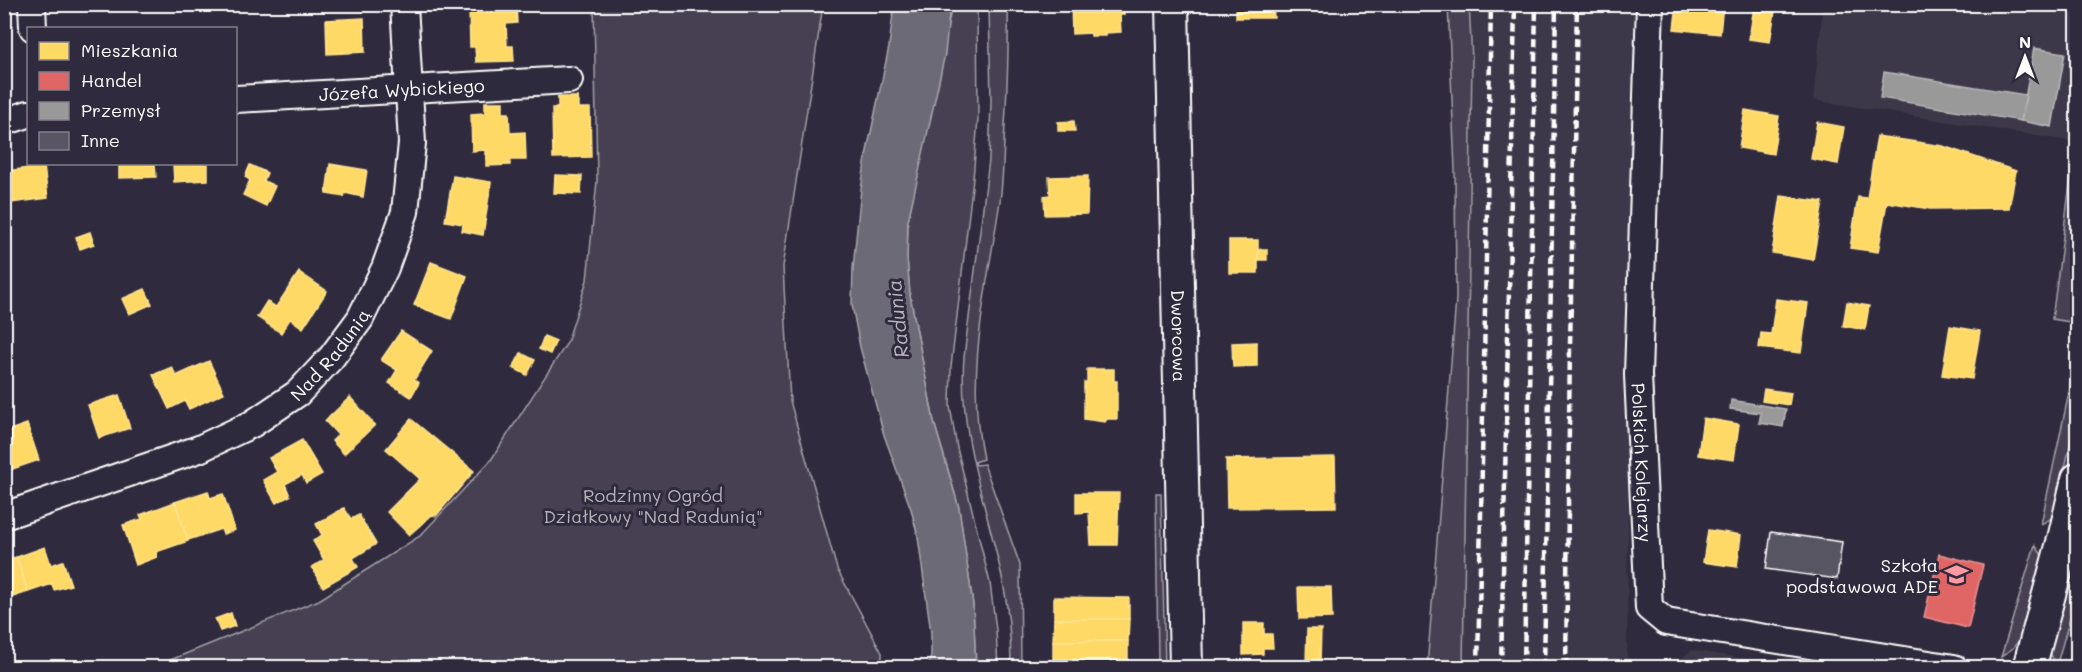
<svg xmlns="http://www.w3.org/2000/svg" width="2082" height="672" viewBox="0 0 2082 672" font-family="Mali,sans-serif">
<style>
.built{fill:#3c3749}
.green{fill:#464152;stroke:#a2a0a8;stroke-width:1.5}
.water{fill:#6d6a77;stroke:#a7a6ad;stroke-width:1.5}
.homes{fill:#ffd966;stroke:#ffe494;stroke-width:1.5}
.shops{fill:#e06666;stroke:#e99494;stroke-width:1.5}
.industry{fill:#999;stroke:#b8b8b8;stroke-width:1.5}
.building{fill:#595564;stroke:#fff;stroke-width:1.5}
.lines{fill:none;stroke-linecap:round;stroke-linejoin:round}
.minor-casing{stroke:#fff;stroke-width:30}
.tertiary-casing{stroke:#fff;stroke-width:36}
.minor{stroke:#2f2a3d;stroke-width:26}
.tertiary{stroke:#2f2a3d;stroke-width:32}
.rail{stroke:#fff;stroke-width:4.5;stroke-dasharray:9 4.5;stroke-linecap:butt}
.labels{text-anchor:middle;dominant-baseline:central;stroke-width:6;stroke-linejoin:round;paint-order:stroke}
.street-label{font-size:18px;fill:#fff;stroke:#2f2a3d}
.park-label{font-size:18px;fill:#b5b3ba;stroke:#2f2a3d}
.poi-label{font-size:18px;fill:#fff;stroke:#2f2a3d;text-anchor:end}
.water-label{font-size:20px;font-style:italic;fill:#b6b4bb;stroke:#2f2a3d}
</style>
<rect width="100%" height="100%" fill="#2f2a3d"/>
<filter id="ink" filterUnits="userSpaceOnUse"><feTurbulence type="fractalNoise" baseFrequency=".0167" numOctaves="2"/><feDisplacementMap in="SourceGraphic" scale="12" xChannelSelector="R" yChannelSelector="G"/><feConvolveMatrix kernelMatrix="1 2 1 2 8 2 1 2 1" color-interpolation-filters="sRGB"/></filter>
<g filter="url(#ink)">
<g class="built">
<path d="M1469 5H1638L1631 208 1627 657 1642 667 1463 668 1471 189 1472 60Z"/>
<path d="M1823 5H2076L2074 142 1813 100Z"/>
<path d="M1692 650 1795 667H1669Z"/>
</g>
<g class="green">
<path d="M594 5H823L783 267 790 401 837 569 882 653V667H153L319 600 420 536 491 460 567 343 587 280 597 181Z"/>
<path d="M950 5H977L978 119 973 179 951 367 950 406 957 448 990 583 996 630 998 667H976L973 605 959 508 934 422 910 295 907 258 908 221 950 15Z"/>
<path d="M989 5H1008C1009 51 1007 96 1004 142 1003 161 1003 181 1000 201 987 288 965 371 983 459L975 462 976 465 984 464 1020 565 1021 667H1011C1011 638 1008 606 1002 577 986 504 958 433 964 357L989 160 991 102Z"/>
<path d="M1448 5H1469L1472 60 1463 667 1427 668 1456 299 1455 170Z"/>
<path d="M2073 161H2078L2077 323 2052 319Z"/>
<path d="M2077 355V413L2055 514 2049 520 2041 524Z"/>
<path d="M1156 493H1161L1165 667H1158Z"/>
<path d="M2077 540V594L2056 667 2049 649Z"/>
<path d="M2035 545 2042 555V563L2023 635 2013 648 2001 657Z"/>
</g>
<path class="water" d="M894 5H950L945 54 908 221 907 258 910 295 934 422 959 508 973 605 976 667H928L931 656V633L918 537 911 509 884 435 860 347 852 305 853 268 861 189 867 151 889 47Z"/>
<g class="homes">
<path d="M504 4H516L517 23 506 24 507 46H513L514 61 476 62 475 47H470L469 8 504 7Z"/>
<path d="M1071 4H1124V15H1120L1121 32 1105 33V36H1091V33L1072 34Z"/>
<path d="M1236 4H1273L1274 18H1236Z"/>
<path d="M1677 4H1723L1720 34 1674 29Z"/>
<path d="M1754 7 1775 11 1770 42 1749 39Z"/>
<path d="M364 18 365 52 327 54 326 20Z"/>
<path d="M558 97H578V108H590L591 157 553 158 552 108H558Z"/>
<path d="M485 102H503V113H509L510 133 525 132 526 160H510V165L486 166V150L472 151 471 114 485 113Z"/>
<path d="M1745 110 1779 116 1773 154 1739 148Z"/>
<path d="M1074 121 1075 131H1058V122Z"/>
<path d="M1817 122 1844 127 1838 164 1811 159Z"/>
<path d="M1877 136 1943 146 2016 171 2009 208 1930 209 1887 202 1878 252 1850 248 1858 197 1867 198Z"/>
<path d="M119 164H155L156 177 119 178Z"/>
<path d="M173 164H208V180L174 182Z"/>
<path d="M330 164 367 170 363 197 345 193 344 197 326 194Z"/>
<path d="M250 165 267 173 264 181 275 186 266 206 243 195 250 180 245 177Z"/>
<path d="M44 166 48 198 11 203 7 171Z"/>
<path d="M555 175 582 176 581 194 554 193Z"/>
<path d="M453 176 491 182 483 235 462 231 463 224 445 221Z"/>
<path d="M1088 176 1087 214 1045 215 1044 196 1050 195 1049 177Z"/>
<path d="M1781 196 1823 202 1813 260 1772 253Z"/>
<path d="M90 232 94 244 80 249 76 237Z"/>
<rect x="1229" y="240" width="29" height="33"/>
<path d="M1259 249H1267V260H1258Z"/>
<path d="M431 262 467 276 451 319 414 305Z"/>
<path d="M299 272 327 291 303 328 290 319 281 333 257 317 267 301 276 307Z"/>
<path d="M145 289 152 304 129 314 122 299Z"/>
<path d="M1776 299 1808 303 1801 353 1759 348 1761 333 1771 334Z"/>
<path d="M1847 302 1869 306 1865 330 1843 326Z"/>
<path d="M1950 326 1980 331 1972 379 1942 375Z"/>
<path d="M401 331 432 351 414 380 419 383 411 397 389 383 397 370 381 360Z"/>
<path d="M544 336 556 341 550 354 539 349Z"/>
<path d="M1257 342V366L1233 367 1232 343Z"/>
<path d="M521 353 535 360 527 375 513 368Z"/>
<path d="M209 361 224 393 189 409 185 401 169 409 153 375 172 367 176 376Z"/>
<path d="M1087 369H1114V381H1117V419H1107L1105 422 1084 419V382H1087Z"/>
<path d="M1764 389 1791 393 1789 405 1762 401Z"/>
<path d="M119 395 130 428 99 438 88 405Z"/>
<path d="M350 397 375 425 344 454 332 441 338 435 325 421Z"/>
<path d="M1703 418 1739 424 1734 460 1698 455Z"/>
<path d="M411 419 474 471 436 516 432 515 409 535 387 512 420 479 386 449Z"/>
<path d="M27 424 39 460 4 472V451L6 450 4 432Z"/>
<path d="M302 440 322 474 306 483 302 475 285 484 290 496 276 503 263 480 277 472 269 458Z"/>
<path d="M1335 457 1336 507 1227 508 1226 459Z"/>
<path d="M208 491 210 498 223 494 235 530 223 534 221 529 188 540 175 502Z"/>
<path d="M1076 493H1119L1117 545H1091L1089 512 1076 513Z"/>
<path d="M175 502 188 541 156 552 157 557 136 565 123 525 142 519 140 515Z"/>
<path d="M344 508 351 519 359 515 376 544 353 558 358 567 323 587 312 567 324 560 313 541 322 535 316 524Z"/>
<path d="M1708 530 1741 535 1737 567 1703 562Z"/>
<path d="M45 547 51 565 63 561 71 585 54 590 52 584 28 592 17 557Z"/>
<path d="M16 557 28 592 4 600V561Z"/>
<path d="M1298 587H1331L1332 618 1299 619Z"/>
<path d="M1054 597 1129 598V619H1054Z"/>
<path d="M231 613 235 626 220 631 215 619Z"/>
<path d="M1054 619H1129L1128 641H1053Z"/>
<path d="M1243 623H1264V634H1272L1273 648H1263V654L1243 655Z"/>
<path d="M1307 629H1321L1320 663H1306Z"/>
<path d="M1053 641H1128V663L1053 662Z"/>
<path d="M1053 662 1128 663V668H1053Z"/>
</g>
<path class="shops" d="M1939 554 1983 565 1968 628 1924 617Z"/>
<g class="industry">
<path d="M2034 48 2065 53 2052 127 2021 121Z"/>
<path d="M1884 72 2026 95 2021 121 1880 98Z"/>
<path d="M1731 400 1786 409 1783 427 1759 423 1761 413 1730 409Z"/>
</g>
<path class="building" d="M1771 532 1842 542 1837 579 1766 569Z"/>
<g class="lines">
<defs>
<g id="minor">
<path d="M32 4 33 28"/>
<path id="s1" d="M1650 4 1638 375 1649 608 1666 622 1954 668"/>
<path id="s2" d="M236 99 569 80"/>
<path d="M4 122 28 114"/>
<path id="s3" d="M4 516 199 449 252 424 298 393 331 358 360 319 385 268 405 212 412 143 404 4"/>
</g>
<g id="tertiary">
<path id="s4" d="M1172 4 1186 668"/>
<path d="M2029 668 2064 539 2078 479"/>
</g>
</defs>
<use href="#minor" class="minor-casing"/>
<use href="#tertiary" class="tertiary-casing"/>
<use href="#minor" class="minor"/>
<use href="#tertiary" class="tertiary"/>
<g class="rail">
<path d="M1478 668 1491 4"/>
<path d="M1501 668 1515 4"/>
<path d="M1524 668 1536 4"/>
<path d="M1544 668 1556 4"/>
<path d="M1566 668 1570 346 1577 4"/>
</g>
</g>
</g>
<defs>
<symbol id="school-bare" viewBox="-9 -9 18 18"><path d="M0-5L7-2L0 1L-7-2ZM-4 1L0 2.5L4 1V4Q0 6-4 4Z" fill="#ff9aa2" stroke="#2f2a3d" stroke-width="2.5" paint-order="stroke"/></symbol>
</defs>
<g fill-rule="evenodd">
<use href="#school-bare" x="1940" y="558" width="33" height="33"/>
</g>
<g class="labels">
<g class="street-label">
<text stroke="none"><textPath href="#s2" startOffset="166">Józefa Wybickiego</textPath></text>
<text stroke="none"><textPath href="#s4" startOffset="332">Dworcowa</textPath></text>
<text stroke="none"><textPath href="#s3" startOffset="370">Nad Radunią</textPath></text>
<text stroke="none"><textPath href="#s1" startOffset="459">Polskich Kolejarzy</textPath></text>
</g>
<g class="park-label">
<text x="653" y="495">Rodzinny Ogród<tspan x="653" dy="21">Działkowy "Nad Radunią"</tspan></text>
</g>
<g class="poi-label">
<text x="1938" y="565">Szkoła<tspan x="1938" dy="21">podstawowa ADE</tspan></text>
</g>
<g class="water-label">
<text transform="translate(897 319) rotate(-96)">Radunia</text>
</g>
</g>
<rect width="2082" height="672" fill="none" stroke="#2f2a3d" stroke-width="24"/>
<rect x="12" y="12" width="2058" height="648" fill="none" stroke="#fff" stroke-width="2" filter="url(#ink)"/>
<rect x="27" y="27" width="210" height="138" fill="#2f2a3d" stroke="#827f8b" stroke-width="1.5"/>
<rect x="39" y="42" width="30" height="18" fill="#ffd966" stroke="#827f8b" stroke-width="1.5"/>
<text x="81" y="57" font-size="18" fill="#ffffff">Mieszkania</text>
<rect x="39" y="72" width="30" height="18" fill="#e06666" stroke="#827f8b" stroke-width="1.5"/>
<text x="81" y="87" font-size="18" fill="#ffffff">Handel</text>
<rect x="39" y="102" width="30" height="18" fill="#999999" stroke="#827f8b" stroke-width="1.5"/>
<text x="81" y="117" font-size="18" fill="#ffffff">Przemysł</text>
<rect x="39" y="132" width="30" height="18" fill="#595564" stroke="#827f8b" stroke-width="1.5"/>
<text x="81" y="147" font-size="18" fill="#ffffff">Inne</text>
<g transform="translate(2025 57)" stroke="#2f2a3d" stroke-width="4.5" paint-order="stroke">
<path d="M0-4.5L10 22L0 15L-10 22Z" fill="#ffffff"/>
<text y="-9" font-size="16" font-weight="bold" text-anchor="middle" fill="#ffffff">N</text>
</g>
</svg>
